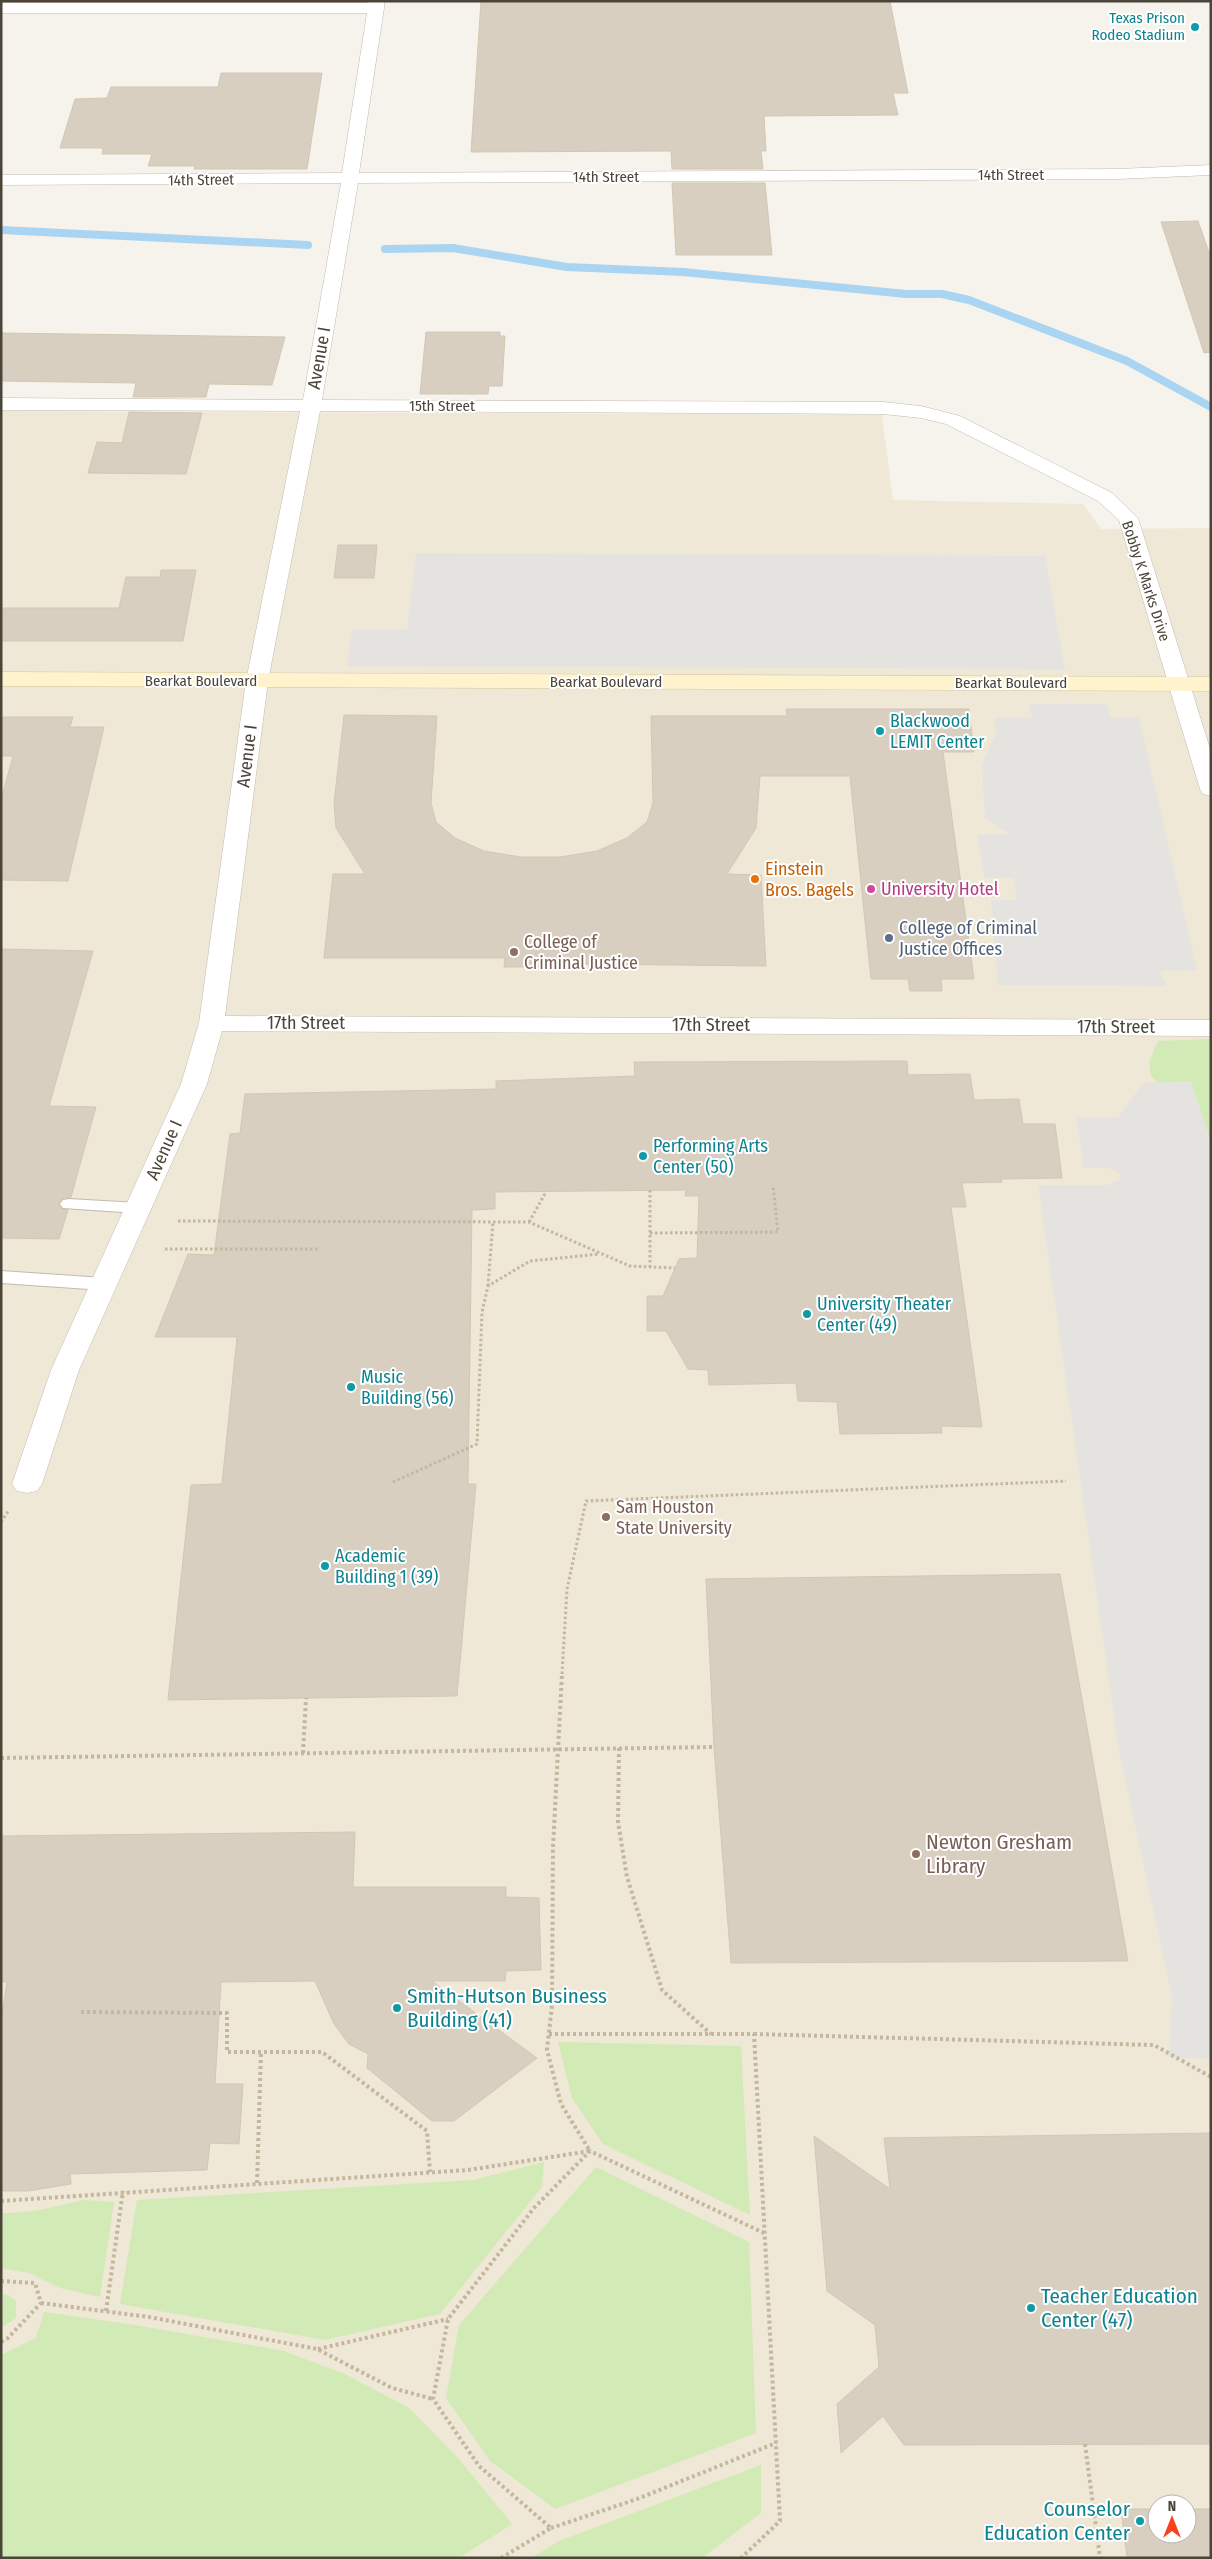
<svg xmlns="http://www.w3.org/2000/svg" width="1212" height="2559" viewBox="0 0 1212 2559" font-family="'Fira Sans Condensed',sans-serif">
<style>
.education{fill:#efe8d6;fill-rule:evenodd}
.green{fill:#d2eab5}
.parking{fill:#e5e3e0}
.lines{fill:none;stroke-linecap:round;stroke-linejoin:round}
.stream{stroke:#a9d4f2;stroke-width:8}
.building{fill:#d8cfc1;stroke:#d3c7b4}
.lane-casing{stroke:#c2bbae;stroke-width:2}
.street-casing{stroke:#c2bbae;stroke-width:1}
.secondary-casing{stroke:#d6c79b;stroke-width:1}
.path-far1{stroke:#c4b79f;stroke-width:3;stroke-dasharray:2.5 2.5;stroke-linecap:butt}
.path{stroke:#c4b79f;stroke-width:4;stroke-dasharray:3 3;stroke-linecap:butt}
.lane{fill:#fff;fill-rule:evenodd}
.street{fill:#fff;fill-rule:evenodd}
.secondary{fill:#fff3cd;fill-rule:evenodd}
.culture-dot{fill:#0f9aa8;stroke:#fff;stroke-width:2}
.food-dot{fill:#e8710a;stroke:#fff;stroke-width:2}
.hotel-dot{fill:#d1479c;stroke:#fff;stroke-width:2}
.service-dot{fill:#5c6f8a;stroke:#fff;stroke-width:2}
.education-dot{fill:#8d6e63;stroke:#fff;stroke-width:2}
.labels{text-anchor:middle;dominant-baseline:central;stroke-width:4;stroke-linejoin:round;paint-order:stroke}
.far-culture-label{font-size:15px;fill:#0d838f;stroke:#fff;text-anchor:end}
.far-street-label{font-size:15px;fill:#4b4439;stroke:#fff}
.street-label{font-size:18px;fill:#4b4439;stroke:#fff}
.culture-label{font-size:18px;fill:#0d838f;stroke:#fff;text-anchor:start}
.food-label{font-size:18px;fill:#c56008;stroke:#fff;text-anchor:start}
.hotel-label{font-size:18px;fill:#b23c85;stroke:#fff;text-anchor:start}
.service-label{font-size:18px;fill:#4e5e75;stroke:#fff;text-anchor:start}
.education-label{font-size:18px;fill:#785e54;stroke:#fff;text-anchor:start}
.near-education-label{font-size:21px;fill:#785e54;stroke:#fff;text-anchor:start}
.near-culture-label{font-size:21px;fill:#0d838f;stroke:#fff;text-anchor:start}
</style>
<rect width="100%" height="100%" fill="#f6f3ec"/>
<path class="education" d="M1 411 882 415 893 500 1083 504 1101 529 1211 528V2558H1ZM1157 2504H1187V2534H1157Z"/>
<g class="green">
<path d="M1211 1039V1143L1191 1081 1159 1083 1151 1076 1149 1062 1158 1041Z"/>
<path d="M558 2042 741 2046 750 2215 603 2144 572 2098Z"/>
<path d="M544 2162 542 2187 440 2314 325 2340 120 2304 137 2200 473 2180Z"/>
<path d="M596 2167 749 2242 756 2433 555 2509 490 2461 446 2398 459 2325Z"/>
<path d="M83 2200 114 2202 100 2297 60 2288 29 2273 1 2268V2213C29 2214 57 2206 83 2200Z"/>
<path d="M1 2294 8 2295 16 2301V2318L1 2328Z"/>
<path d="M44 2312 135 2325 284 2351 347 2375 409 2408 458 2458 512 2524 459 2558H1V2355L36 2338Z"/>
<path d="M761 2465V2513L702 2558H531L559 2541Z"/>
</g>
<g class="parking">
<path d="M416 553 1045 556 1065 669 347 666 352 630H407Z"/>
<path d="M1029 704H1106L1111 718H1139L1197 970 1160 971 1166 986 998 985 991 900H1017L1014 878 985 877 977 835 1011 834 985 819 982 765 996 733 995 718H1032Z"/>
<path d="M1191 1081 1211 1145V2059L1169 2057 1172 1996 1119 1751 1038 1185H1108L1118 1181 1120 1177 1117 1172 1109 1168H1084L1076 1118H1118L1143 1083Z"/>
</g>
<g class="lines">
<g class="stream">
<path d="M1 230 308 245"/>
<path d="M385 249 453 248 567 267 683 272 906 294H942L969 300 1127 361 1211 407"/>
</g>
</g>
<g class="building">
<path d="M481 1H890L908 93H893L898 115 764 116 766 151H761L763 169H672L671 151 471 152Z"/>
<path d="M221 73H322L307 169H194L195 166H148L152 154H102L103 148H60L75 99 107 98 111 87H218Z"/>
<path d="M672 183H765L772 255H676Z"/>
<path d="M1198 221 1211 258V352L1204 353 1161 222Z"/>
<path d="M426 332H500V336H505L502 386H489L488 394H420Z"/>
<path d="M1 333 285 337 272 385 209 384 206 397H133L136 383 1 381Z"/>
<path d="M129 412 202 413 186 474 88 473 97 442 122 443Z"/>
<path d="M338 545H377L374 578H334Z"/>
<path d="M161 570H196L183 641H1V608H119L126 577H160Z"/>
<path d="M786 709H969L974 752H943L974 979H941L942 991H910L908 979H871L850 776H760L756 828 727 874 761 875 766 966 582 964V967H504L505 958H324L333 874H365L336 828 334 803 344 715 437 716 431 803 436 822 455 838 484 851 521 857H560L597 851 627 838 647 822 653 803 651 716H787Z"/>
<path d="M1 717H73L70 727H104L68 881 1 880V800L13 756H1Z"/>
<path d="M1 949 93 951 49 1106 96 1107 71 1197 63 1198 58 1204 62 1209 68 1210 59 1239 1 1238Z"/>
<path d="M907 1061 908 1075 970 1074 974 1100 1019 1099 1023 1124H1055L1062 1178 1001 1179 1002 1182 962 1183 966 1207H951L982 1427 941 1426 942 1433 840 1434 837 1402 798 1401 796 1383 709 1385 708 1370 688 1369 666 1331H647V1296H663L679 1259 697 1258 699 1196H685L686 1190 495 1192V1209L472 1210 468 1484H476L457 1696 168 1700 191 1485 222 1484 237 1337H155L188 1254 214 1255 230 1134 240 1133 245 1094 496 1089V1081L635 1076 634 1062Z"/>
<path d="M1060 1574 1128 1961 731 1963 714 1747 706 1579Z"/>
<path d="M355 1832 353 1887H506V1897L539 1898 541 1970 506 1971 505 1981H432L537 2058 454 2121H432L367 2068 368 2054 349 2044 334 2024 315 1981 221 1982 215 2084H243L239 2144 210 2143 207 2170 70 2174 71 2184 28 2191H1V2021L7 1982H1V1836Z"/>
<path d="M1211 2133V2444L904 2445 883 2416 841 2453 837 2404 879 2367 875 2325 827 2291 814 2136 890 2189 884 2138Z"/>
<path d="M1121 2509H1157V2534H1187V2509H1211V2558H1127Z"/>
</g>
<g class="lines">
<defs>
<g id="lane">
<path d="M69 1199 138 1203 144 1204 147 1208 144 1212 138 1213 63 1208 60 1204 63 1200Z"/>
<path d="M1 1271 104 1278 111 1280 113 1284 111 1288 104 1290 1 1283Z"/>
</g>
<path id="street" d="M368 1H384V8L359 173 1118 169 1211 165V175L1118 179 358 183 322 400 883 402 921 406 960 416 1112 493 1138 518 1211 752V796L1203 794 1200 789 1119 520 1098 501 946 424 921 418 883 414 320 411 268 681 225 1016 1211 1020V1036L222 1031 207 1084 79 1370 42 1484 37 1491 27 1493 17 1491 12 1484 51 1370 181 1084 199 1023 246 681 300 411 1 410V398L303 400 341 183 1 185V175L342 173 367 13H1V3H368Z"/>
<path id="secondary" d="M1 672 1211 677V691L1 686Z"/>
</defs>
<use href="#lane" class="lane-casing"/>
<use href="#street" class="street-casing"/>
<use href="#secondary" class="secondary-casing"/>
<g class="path-far1">
<path d="M650 1190V1267"/>
<path d="M178 1221 529 1222 630 1266 675 1268"/>
<path d="M529 1222 546 1192"/>
<path d="M650 1233 778 1232 773 1185"/>
<path d="M165 1249H320"/>
<path d="M488 1286 493 1222"/>
<path d="M393 1482 477 1444 482 1312 488 1286 530 1261 599 1254"/>
<path d="M1 1522 9 1510"/>
<path d="M562 1674 567 1589 586 1501 1066 1481"/>
</g>
<g class="path">
<path d="M619 1748 618 1822 627 1877 662 1990 711 2034"/>
<path d="M303 1753 306 1698"/>
<path d="M1 1758 714 1747"/>
<path d="M81 2012 227 2013V2052H322L427 2131 430 2172"/>
<path d="M549 2034H754L780 2521 741 2558"/>
<path d="M754 2034 1154 2045 1211 2077"/>
<path d="M257 2183 261 2052"/>
<path d="M1 2201 468 2170 590 2151 561 2104 547 2050 552 2005 553 1847 562 1673"/>
<path d="M1 2281 35 2283 41 2303 7 2339 1 2342"/>
<path d="M41 2303 149 2317 317 2349 392 2388 433 2399"/>
<path d="M106 2311 123 2191"/>
<path d="M318 2349 448 2319"/>
<path d="M1085 2444 1100 2558"/>
<path d="M551 2528 637 2499 776 2443"/>
<path d="M501 2558 551 2528 479 2466 433 2399 448 2319 534 2208 590 2151 764 2233"/>
</g>
<use href="#lane" class="lane"/>
<use href="#street" class="street"/>
<use href="#secondary" class="secondary"/>
</g>
<g class="culture-dot">
<circle cx="1195" cy="27" r="5"/>
<circle cx="880" cy="731" r="5"/>
<circle cx="643" cy="1156" r="5"/>
<circle cx="807" cy="1314" r="5"/>
<circle cx="351" cy="1387" r="5"/>
<circle cx="325" cy="1566" r="5"/>
<circle cx="397" cy="2008" r="5"/>
<circle cx="1031" cy="2308" r="5"/>
<circle cx="1140" cy="2521" r="5"/>
</g>
<circle class="food-dot" cx="755" cy="879" r="5"/>
<circle class="hotel-dot" cx="871" cy="889" r="5"/>
<circle class="service-dot" cx="889" cy="938" r="5"/>
<g class="education-dot">
<circle cx="514" cy="952" r="5"/>
<circle cx="606" cy="1517" r="5"/>
<circle cx="916" cy="1854" r="5"/>
</g>
<g class="labels">
<g class="far-culture-label">
<text x="1185" y="18">Texas Prison<tspan x="1185" dy="17">Rodeo Stadium</tspan></text>
</g>
<g class="far-street-label">
<text x="1011" y="175">14th Street</text>
<text x="606" y="177">14th Street</text>
<text transform="translate(201 180) rotate(-1)">14th Street</text>
<text x="442" y="406">15th Street</text>
<text transform="translate(1146 581) rotate(72)">Bobby K Marks Drive</text>
<text x="201" y="681">Bearkat Boulevard</text>
<text x="606" y="682">Bearkat Boulevard</text>
<text x="1011" y="683">Bearkat Boulevard</text>
</g>
<g class="street-label">
<text transform="translate(319 358) rotate(-80)">Avenue I</text>
<text transform="translate(247 756) rotate(-83)">Avenue I</text>
<text x="306" y="1023">17th Street</text>
<text x="711" y="1025">17th Street</text>
<text x="1116" y="1027">17th Street</text>
<text transform="translate(164 1150) rotate(-66)">Avenue I</text>
</g>
<g class="culture-label">
<text x="890" y="721">Blackwood<tspan x="890" dy="21">LEMIT Center</tspan></text>
<text x="653" y="1146">Performing Arts<tspan x="653" dy="21">Center (50)</tspan></text>
<text x="817" y="1304">University Theater<tspan x="817" dy="21">Center (49)</tspan></text>
<text x="361" y="1377">Music<tspan x="361" dy="21">Building (56)</tspan></text>
<text x="335" y="1556">Academic<tspan x="335" dy="21">Building 1 (39)</tspan></text>
</g>
<g class="food-label">
<text x="765" y="869">Einstein<tspan x="765" dy="21">Bros. Bagels</tspan></text>
</g>
<g class="hotel-label">
<text x="881" y="889">University Hotel</text>
</g>
<g class="service-label">
<text x="899" y="928">College of Criminal<tspan x="899" dy="21">Justice Offices</tspan></text>
</g>
<g class="education-label">
<text x="524" y="942">College of<tspan x="524" dy="21">Criminal Justice</tspan></text>
<text x="616" y="1507">Sam Houston<tspan x="616" dy="21">State University</tspan></text>
</g>
<g class="near-education-label">
<text x="926" y="1842">Newton Gresham<tspan x="926" dy="24">Library</tspan></text>
</g>
<g class="near-culture-label">
<text x="407" y="1996">Smith-Hutson Business<tspan x="407" dy="24">Building (41)</tspan></text>
<text x="1041" y="2296">Teacher Education<tspan x="1041" dy="24">Center (47)</tspan></text>
<text x="1130" y="2509" text-anchor="end">Counselor<tspan x="1130" dy="24">Education Center</tspan></text>
</g>
</g>
<rect width="1212" height="2559" fill="none" stroke="#4b4439" stroke-width="5"/>
<g transform="translate(1172 2519)"><circle r="24" fill="#ffffff" stroke="#b7b4b0"/>
<path d="M0-4L9 19L0 12L-9 19Z" fill="#fc3f1d"/>
<text y="-8" font-size="14" font-weight="bold" text-anchor="middle" fill="#4b4439">N</text>
</g>
</svg>
